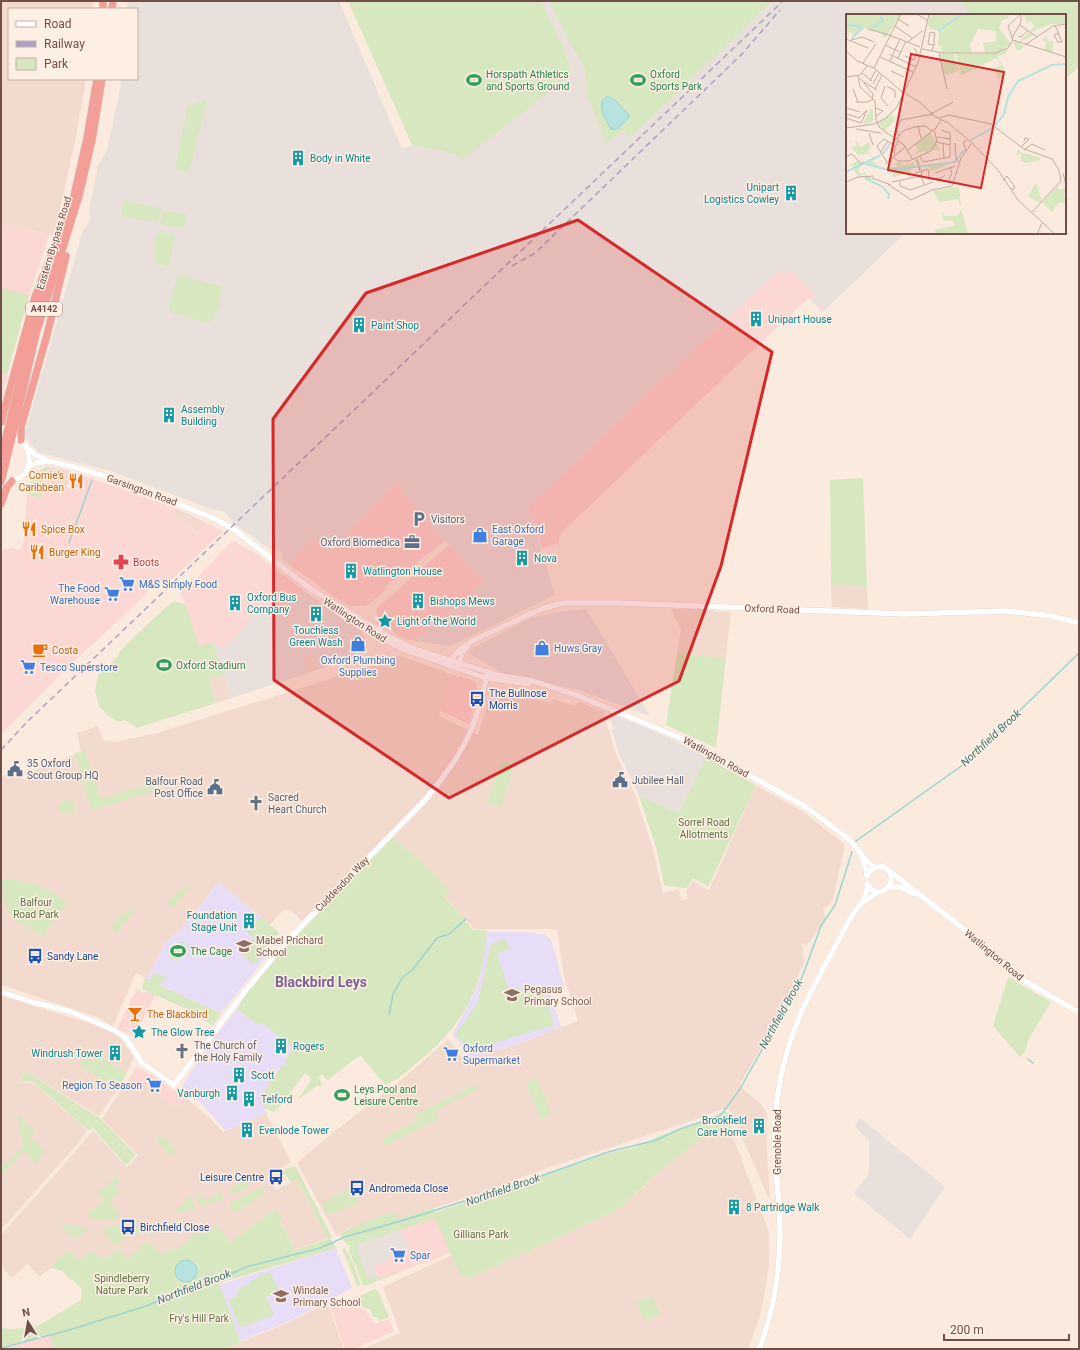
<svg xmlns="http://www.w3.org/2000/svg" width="1080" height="1350" viewBox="0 0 1080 1350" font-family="Roboto,sans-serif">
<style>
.residential{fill:#f2dbce}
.commercial{fill:#fbd8d3}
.industrial{fill:#e9dfdb}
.education{fill:#e8ddf6}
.green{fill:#d7e7bf}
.water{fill:#b6e3e0;stroke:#9cd4d2}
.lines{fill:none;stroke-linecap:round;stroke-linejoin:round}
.stream{stroke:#9cd4d2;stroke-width:1.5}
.secondary-casing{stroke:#e5c8bc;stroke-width:6}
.highway-casing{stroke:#d7cecc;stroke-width:8}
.secondary{stroke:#fff;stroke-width:5.5}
.highway{stroke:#f39f98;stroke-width:7}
.rail{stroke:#aca0c2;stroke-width:1.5;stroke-dasharray:6 4;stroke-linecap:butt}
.highway-bridge-casing{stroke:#d7cecc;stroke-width:8;stroke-linecap:butt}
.highway-bridge{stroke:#f39f98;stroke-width:7}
.marked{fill:#d62828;fill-opacity:0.2;stroke:#d62828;stroke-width:3;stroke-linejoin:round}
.labels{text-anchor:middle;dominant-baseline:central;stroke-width:3;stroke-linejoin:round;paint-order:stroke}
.shield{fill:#feefe5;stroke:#9b7f78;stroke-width:1}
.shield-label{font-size:9px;font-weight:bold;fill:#704f49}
.leisure-label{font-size:10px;fill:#27864d;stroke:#feefe5;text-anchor:start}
.culture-label{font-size:10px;fill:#0d838f;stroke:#feefe5;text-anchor:start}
.street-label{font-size:10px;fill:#704f49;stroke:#feefe5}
.food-label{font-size:10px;fill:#c56008;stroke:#feefe5;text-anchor:start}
.service-label{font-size:10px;fill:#4e5e75;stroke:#feefe5;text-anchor:start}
.shop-label{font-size:10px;fill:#366cbe;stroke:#feefe5;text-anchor:start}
.health-label{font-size:10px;fill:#be3a42;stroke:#feefe5;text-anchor:start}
.transit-label{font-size:10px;fill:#164399;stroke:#feefe5;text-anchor:start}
.worship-label{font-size:10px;fill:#5b616d;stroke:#feefe5;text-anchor:start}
.park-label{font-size:10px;fill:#5b7542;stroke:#feefe5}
.education-label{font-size:10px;fill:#785e54;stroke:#feefe5;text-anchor:start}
.water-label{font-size:11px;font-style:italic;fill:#3e7674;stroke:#feefe5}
.district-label{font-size:14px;font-weight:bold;fill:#7a6493;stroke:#feefe5}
.inset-river{fill:none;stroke:#b6e3e0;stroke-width:2}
.inset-road{fill:none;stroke:#c3ada3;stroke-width:1}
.view{fill:#d62828;fill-opacity:0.15;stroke:#d62828;stroke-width:2}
.inset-edge{fill:none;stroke:#704f49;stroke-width:2}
</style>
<rect width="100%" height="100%" fill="#fbebdf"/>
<g class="residential">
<path d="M1 1H94L93 9H9V79H86L76 137 54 236 1 223Z"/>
<path d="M48 466 71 471 67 488 44 482Z"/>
<path d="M177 509 189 514 205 522 197 532 173 515Z"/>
<path d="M831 585 867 587 868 609 832 607Z"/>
<path d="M671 609H714V611L731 612 726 658 677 653 681 629Z"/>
<path d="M314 653 319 669 308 673 301 657Z"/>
<path d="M401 656 450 674 439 716 478 735 492 690 551 703 553 699 575 706 579 702 603 711 616 754 635 795 653 849 663 893 679 889 682 900 688 899 686 891 693 881 709 890 756 785 805 813 844 844 843 855 833 899 828 906 823 908 826 919 807 945 800 943 803 948 804 963 756 1057 740 1084 743 1089 762 1105 767 1114V1147L770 1201 730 1110 723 1109 691 1121 547 1168 484 1192 399 1219 395 1212 361 1223 336 1235 297 1163 331 1134 400 1081 448 1039 456 1049 465 1062 470 1059 521 1043 578 1021 564 977 557 929H474L444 896 450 891 432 872 390 835 341 880 332 891 302 921 290 910H283L270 925 219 882 181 929 165 943 147 979 136 973 113 1026 97 1017 1 985V777L5 775 27 780 28 776 35 770 81 752 77 733 98 726 103 740 114 742 157 733 346 674Z"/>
<path d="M224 675 231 698 216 703 209 680Z"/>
<path d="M1 994 37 1007 93 1024 118 1035 134 1057 127 1073 98 1056 94 1064 84 1058 81 1066 118 1089 99 1116 23 1070 20 1082 33 1083 87 1130 80 1141 1 1230Z"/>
<path d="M132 1074 178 1108 186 1098 212 1120 223 1132 266 1113 291 1162 268 1176 276 1190 284 1185 286 1186 297 1179 328 1238 295 1250 280 1221 283 1219 276 1209 230 1242 217 1226 199 1235 196 1233 176 1251 163 1257 127 1259 118 1249 106 1260 99 1258 56 1263 40 1277 27 1264 12 1278 1 1265V1235L81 1145 93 1130 127 1167 138 1155 102 1119Z"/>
<path d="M728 1127 742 1158V1161L769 1232V1265L766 1286 760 1316 748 1349H362L400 1333 383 1287 452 1255 460 1275 472 1277 615 1211 639 1191 655 1175 698 1141Z"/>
<path d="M327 1303 344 1349H224L287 1323Z"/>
</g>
<g class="commercial">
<path d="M1 223 49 235 19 327 1 401Z"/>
<path d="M779 270 783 273 790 272 794 273 816 296 812 301 808 298 560 534 559 543 542 549 528 507Z"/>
<path d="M74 472 177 509 173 515 196 532 205 522 223 531 165 586 159 579 137 603 68 667 1 734V551L11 548 21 550 25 535 24 533 27 495 41 498 44 482 70 488Z"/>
<path d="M396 483 445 541 385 587 387 589 366 606H351L337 599 289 564 313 539 329 552Z"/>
<path d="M235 541 243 547 253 551 303 590 297 597 284 606 277 610 264 601 245 626 224 649 199 646 180 590 191 579 197 578 231 542Z"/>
<path d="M449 545 476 575 480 572 485 580 415 641 405 639 381 624 376 611 378 607Z"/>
<path d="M450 674 470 679 477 684 476 696 469 724 440 711Z"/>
<path d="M136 990 144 993 145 991 155 995 135 1036 117 1029Z"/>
<path d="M137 1066 186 1098 178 1108 132 1074Z"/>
<path d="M435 1217 451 1252 429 1262 417 1265 380 1280 374 1267 372 1266 392 1258 389 1251 398 1247 400 1251 409 1248 401 1229Z"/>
<path d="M354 1298 362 1309 365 1310 375 1324 389 1319 394 1331 354 1349H345L328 1303Z"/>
<path d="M51 1335 53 1349H1V1348Z"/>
</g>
<g class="industrial">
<path d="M127 1H339L402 149 412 145 456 154 572 74 563 46 541 1H549L565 34 584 67 587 94 630 138 771 1H960L972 15H847V233H905L823 312 812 301 816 296 794 273 790 272 783 273 779 270 528 507 555 595 450 646 415 641 485 580 480 572 476 575 435 529 396 483 329 552 313 539 289 564 282 559V553L276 549 272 550 233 523 224 511 214 510 110 471 38 452 31 444 26 437V430L83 230 88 224 90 217 89 211 98 166 107 150 120 89 121 79H137V9H127Z"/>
<path d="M303 590 362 632 367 642 358 652 348 659 319 669 314 653 302 657 308 673 231 698 213 642 224 649 245 626 264 601 277 610 280 604 284 606 297 597Z"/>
<path d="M586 609 650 716 579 690 502 673 468 653 475 647 532 618 552 613Z"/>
<path d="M608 712 660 734 706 757 679 813 639 796 619 753 612 730H614L615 728 612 725Z"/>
<path d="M860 1118 945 1187 910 1239 854 1193 869 1174V1141L855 1126Z"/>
<path d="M401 1229 409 1248 400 1251 398 1247 389 1251 392 1258 373 1266 380 1279 377 1280 368 1279 355 1245Z"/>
</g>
<g class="education">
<path d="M219 882 279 933 265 947 270 952 221 1013 147 979 165 943 181 929Z"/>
<path d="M487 932H526L546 935 551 939 564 987 550 992 561 1027 521 1043 470 1059 460 1043 453 1037V1033L472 998 479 982 483 962Z"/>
<path d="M237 1009 257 1024 262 1023 295 1048 286 1060 287 1062 284 1067 282 1066 261 1096 266 1113 226 1131 202 1104 183 1087V1084L210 1044Z"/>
<path d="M336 1248 352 1288 327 1302 287 1322 241 1341 219 1285Z"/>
</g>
<g class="green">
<path d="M348 1H541L563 46 572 74 463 159 456 154 412 145Z"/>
<path d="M549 1H772L630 138 622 130 606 144 587 94 584 67 565 34Z"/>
<path d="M960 1H1079V67L1065 79V15H972L960 2Z"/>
<path d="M207 100 189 172 175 169 188 106Z"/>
<path d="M124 200 161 209 158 223 121 216Z"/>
<path d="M163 210 187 215 185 225 179 228 160 224Z"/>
<path d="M159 231 172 235 175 238 169 266 155 263 156 257 154 249Z"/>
<path d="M178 275 223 287C220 299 219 320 206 323L170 312 169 307Z"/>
<path d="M1 288 29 295 7 374 1 373Z"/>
<path d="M48 466 41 498 28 495 33 474Z"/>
<path d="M863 478 867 587 831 585 830 480Z"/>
<path d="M174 601 186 605 199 646 213 642 224 675 209 680 216 703 137 728 125 720 118 722 105 713 99 706 95 691 98 676 118 656 119 652 155 617Z"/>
<path d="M677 653 726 658 716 748 666 725Z"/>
<path d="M85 750 101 799 159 781 162 789 91 810 75 753Z"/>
<path d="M706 757 756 785 708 887 693 878 687 888 666 886 664 885 656 847 639 796 679 813Z"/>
<path d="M501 761 514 765 501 807 487 803Z"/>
<path d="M72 799 75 813H61L58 803Z"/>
<path d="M390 835 432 872 450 891 444 897 466 920 465 921 473 930H487C484 989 463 1025 418 1062 407 1071 398 1080 385 1085L361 1056 355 1059 329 1079 327 1080 322 1074 318 1077 323 1085 320 1087 318 1085 297 1100 312 1079 305 1073 282 1104 274 1112 264 1108 261 1096 282 1066 284 1067 287 1062 285 1061 294 1048 262 1023 257 1024 237 1009C277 943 337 890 390 835Z"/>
<path d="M2 879C27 880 48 886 67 903L43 937C15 920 2 915 2 879Z"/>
<path d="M187 885 189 889 173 908 167 901Z"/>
<path d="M128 908 132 914 117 933 111 927Z"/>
<path d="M261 917 279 933 261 952 263 955 254 965 241 954 248 946 247 944 252 939 255 941 256 940 247 932Z"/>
<path d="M506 938 510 949 497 954 509 990 520 987 522 991 541 985 554 1025 471 1050 455 1035 478 1002 491 944Z"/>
<path d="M181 941 189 947 176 962 168 956Z"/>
<path d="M154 974H158L167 978 159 985 221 1013 213 1026 191 1011 142 989 144 979H147L150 980Z"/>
<path d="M1008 977 1051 1002 1028 1040 1025 1052 1020 1057 993 1026Z"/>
<path d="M98 1056 127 1073 118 1089 81 1066 84 1058 94 1063Z"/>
<path d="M23 1070 100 1118 136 1155 126 1165 92 1127 89 1131 33 1082 21 1081Z"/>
<path d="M537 1078 551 1113 541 1120 526 1083Z"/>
<path d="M475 1085 477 1090 436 1110 439 1119 385 1146 382 1139 418 1120 415 1115Z"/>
<path d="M724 1112H728L732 1129 728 1128 698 1141 655 1175 621 1207 615 1211 472 1277H465L460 1275 435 1218 356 1245 368 1279 375 1276 377 1280 397 1272 398 1273 365 1286 363 1285 349 1250V1247L351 1245H348L343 1240 340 1234 361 1223 395 1212 399 1219 433 1208 434 1213 517 1183 609 1153 634 1148 659 1136 692 1126Z"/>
<path d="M17 1113 35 1132 31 1137 46 1152 35 1164 26 1151 1 1174V1160L5 1165 24 1145 21 1135Z"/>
<path d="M162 1135 176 1151 170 1156 156 1140Z"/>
<path d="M291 1166 296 1167 297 1169 332 1237 330 1238 336 1248 219 1283 241 1342 224 1349H53L50 1335 1 1347V1328L13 1329 38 1326 81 1300 82 1289 72 1279 71 1280 61 1270 50 1268 69 1250 79 1260 91 1250 99 1258 102 1256 106 1259 118 1248 128 1259 147 1241 163 1256 172 1247 176 1251 196 1232 199 1235 217 1226 230 1242 276 1209 283 1219 280 1222 295 1250 328 1239 297 1179 291 1183 285 1174 271 1182 270 1180Z"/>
<path d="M248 1174 252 1183C247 1188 236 1195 229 1194V1192Z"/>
<path d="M116 1176 121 1181 116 1186 121 1191 110 1202 121 1216 118 1219H91L88 1215 104 1199 98 1193Z"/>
<path d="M353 1186 356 1190 357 1204 328 1215 322 1203Z"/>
<path d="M262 1187 265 1193 234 1214 229 1204Z"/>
<path d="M219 1191 223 1195V1199L203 1206 200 1205 196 1192 207 1202Z"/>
<path d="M191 1196 195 1207 194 1209 172 1214Z"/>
<path d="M176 1221 177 1224 173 1226 170 1224 161 1233 158 1230 152 1236 145 1229 138 1235 132 1229 115 1246 103 1232V1227L146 1225Z"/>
<path d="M63 1224 88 1228 75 1240 61 1226Z"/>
<path d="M345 1248 353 1263 360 1283V1285L357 1286 342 1249Z"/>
<path d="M270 1272 279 1291 266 1297 274 1315 240 1328 229 1300 236 1296 239 1289 250 1284 252 1280Z"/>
<path d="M375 1289 378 1291 389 1317 379 1321 377 1317H373L370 1309H367L362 1307 357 1297Z"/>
<path d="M652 1296 660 1314 645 1321 636 1302Z"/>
</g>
<g class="water">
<path d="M608 96 615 100 629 115C628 121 620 127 614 130L610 128C606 119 598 110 603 100Z"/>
<circle cx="186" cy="1271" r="11"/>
</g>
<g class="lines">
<g class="stream">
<path d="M69 543 92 480"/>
<path d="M856 841 967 762 1079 653"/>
<path d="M389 1015 393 994 402 978 413 969 437 938 449 934 466 919"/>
<path d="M1028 1059 1033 1063"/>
<path d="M1 1348 69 1330 143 1307 217 1280 246 1267 320 1248 345 1237 411 1218 464 1201 489 1196 524 1182 608 1152 657 1140 677 1130 719 1116 724 1111 740 1089 801 980 821 926 835 905 852 852"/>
</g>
<defs>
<g id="secondary">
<path d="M1 434 15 437 21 440 27 448 36 455 49 461 74 467 111 478 213 518 232 528 312 590"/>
<path d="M29 466 37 463 48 461"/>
<path d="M1 481C12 484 27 477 29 464 30 459 28 454 27 448"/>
<path d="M311 589 390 637 412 648 497 675 533 681 576 695 690 742 806 807 850 840 867 861 874 867"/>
<path d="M338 610 365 629 394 645 411 652 486 678 529 684"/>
<path d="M458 664 462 654 468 645"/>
<path d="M449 666 451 660 460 649 472 641 532 613 547 607 565 603H618L905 614 1007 611 1051 616 1079 623"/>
<path d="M861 857 866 869 867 875"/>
<path d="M867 876C870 868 876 866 884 867L955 922 1026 982 1079 1012"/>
<path d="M867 884C877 901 898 887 889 871"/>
<path d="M889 887H900L914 894"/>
<path d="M863 902 879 892"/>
<path d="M1 992 31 1002 69 1011 114 1030 126 1038 142 1063 174 1085 246 990 289 939 426 799C446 774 466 748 476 717 481 702 484 687 488 672"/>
<path d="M759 1349C774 1311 780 1271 780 1231 780 1193 772 1156 775 1119 777 1098 780 1076 786 1056 798 1009 825 967 847 924 854 911 866 901 868 885"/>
</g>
<g id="highway">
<path d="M103 9V1"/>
<path d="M112 9 113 1"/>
<path d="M1 422 35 297 51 256"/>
<path d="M9 424 31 332 74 196 87 138 97 79"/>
<path d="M15 425 36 334 79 196 92 140 102 79"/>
<path d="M21 440V427L47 335 66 256"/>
<path d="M1 504 7 487 12 481"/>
</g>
</defs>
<use href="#secondary" class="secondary-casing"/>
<use href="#highway" class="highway-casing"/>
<use href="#secondary" class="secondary"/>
<use href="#highway" class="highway"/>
<g class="rail">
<path d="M512 266 535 253 742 54 780 10"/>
<path d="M1 750 27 722 783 1"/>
</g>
<defs>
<g id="highway-bridge">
<path d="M1 457 9 424"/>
<path d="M1 482 15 425"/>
</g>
</defs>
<use href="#highway-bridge" class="highway-bridge-casing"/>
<use href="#highway-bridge" class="highway-bridge"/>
</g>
<path class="marked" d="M578 220 772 352 721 566 679 681 449 798 274 680 273 419 366 293Z"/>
<defs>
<symbol id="stadium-bare" viewBox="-9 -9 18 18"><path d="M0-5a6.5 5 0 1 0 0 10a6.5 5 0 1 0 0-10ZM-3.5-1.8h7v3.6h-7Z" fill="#2e9e5b" stroke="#feefe5" stroke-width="2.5" paint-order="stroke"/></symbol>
<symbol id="building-bare" viewBox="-9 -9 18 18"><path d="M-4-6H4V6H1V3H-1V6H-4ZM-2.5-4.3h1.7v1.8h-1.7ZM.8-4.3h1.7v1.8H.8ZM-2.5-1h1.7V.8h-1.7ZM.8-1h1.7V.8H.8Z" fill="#0f9aa8" stroke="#feefe5" stroke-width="2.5" paint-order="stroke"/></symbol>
<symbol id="restaurant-bare" viewBox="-9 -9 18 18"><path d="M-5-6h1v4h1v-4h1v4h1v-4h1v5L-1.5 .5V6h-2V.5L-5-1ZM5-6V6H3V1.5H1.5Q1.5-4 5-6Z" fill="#e8710a" stroke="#feefe5" stroke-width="2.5" paint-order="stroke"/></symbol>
<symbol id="parking-bare" viewBox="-9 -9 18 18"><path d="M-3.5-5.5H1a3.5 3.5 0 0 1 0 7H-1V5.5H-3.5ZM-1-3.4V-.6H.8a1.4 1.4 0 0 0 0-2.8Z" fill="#5c6f8a" stroke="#feefe5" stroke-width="2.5" paint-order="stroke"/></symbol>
<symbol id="shop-bare" viewBox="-9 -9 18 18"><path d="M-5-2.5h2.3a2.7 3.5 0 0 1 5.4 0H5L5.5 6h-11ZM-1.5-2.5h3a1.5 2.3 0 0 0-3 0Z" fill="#3f7fe0" stroke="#feefe5" stroke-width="2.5" paint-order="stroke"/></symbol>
<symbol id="office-bare" viewBox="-9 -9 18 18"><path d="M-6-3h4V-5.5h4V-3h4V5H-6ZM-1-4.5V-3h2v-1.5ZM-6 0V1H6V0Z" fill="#5c6f8a" stroke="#feefe5" stroke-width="2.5" paint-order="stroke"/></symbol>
<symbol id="pharmacy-bare" viewBox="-9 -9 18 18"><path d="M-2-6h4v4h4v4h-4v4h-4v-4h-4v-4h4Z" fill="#e0444e" stroke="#feefe5" stroke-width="2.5" paint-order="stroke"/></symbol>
<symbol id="supermarket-bare" viewBox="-9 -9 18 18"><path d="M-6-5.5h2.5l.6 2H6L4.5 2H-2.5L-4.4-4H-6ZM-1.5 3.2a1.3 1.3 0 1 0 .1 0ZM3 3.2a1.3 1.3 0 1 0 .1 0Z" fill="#3f7fe0" stroke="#feefe5" stroke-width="2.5" paint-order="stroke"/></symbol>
<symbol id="sight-bare" viewBox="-9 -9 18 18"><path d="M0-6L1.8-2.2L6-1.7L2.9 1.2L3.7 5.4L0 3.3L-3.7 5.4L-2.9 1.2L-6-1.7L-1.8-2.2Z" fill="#0f9aa8" stroke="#feefe5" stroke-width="2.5" paint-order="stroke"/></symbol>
<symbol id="cafe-bare" viewBox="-9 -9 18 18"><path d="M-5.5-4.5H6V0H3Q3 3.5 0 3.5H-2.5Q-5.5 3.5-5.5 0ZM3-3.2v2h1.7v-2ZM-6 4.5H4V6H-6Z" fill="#e8710a" stroke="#feefe5" stroke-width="2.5" paint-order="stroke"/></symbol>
<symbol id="bus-bare" viewBox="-9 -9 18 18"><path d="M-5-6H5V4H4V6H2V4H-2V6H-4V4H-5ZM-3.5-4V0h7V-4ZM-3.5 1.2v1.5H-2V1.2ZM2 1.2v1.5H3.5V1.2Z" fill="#1a4fb4" stroke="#feefe5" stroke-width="2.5" paint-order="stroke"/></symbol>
<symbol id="civic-bare" viewBox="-9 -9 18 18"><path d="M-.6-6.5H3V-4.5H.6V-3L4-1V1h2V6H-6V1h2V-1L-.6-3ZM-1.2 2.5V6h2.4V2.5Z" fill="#5c6f8a" stroke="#feefe5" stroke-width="2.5" paint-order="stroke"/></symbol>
<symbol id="church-bare" viewBox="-9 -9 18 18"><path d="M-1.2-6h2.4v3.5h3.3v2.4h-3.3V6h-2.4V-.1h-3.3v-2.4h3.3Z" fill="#6b7280" stroke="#feefe5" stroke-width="2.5" paint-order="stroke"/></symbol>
<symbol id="school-bare" viewBox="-9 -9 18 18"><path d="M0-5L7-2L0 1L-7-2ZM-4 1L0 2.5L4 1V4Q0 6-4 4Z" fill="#8d6e63" stroke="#feefe5" stroke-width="2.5" paint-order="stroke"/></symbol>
<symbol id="bar-bare" viewBox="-9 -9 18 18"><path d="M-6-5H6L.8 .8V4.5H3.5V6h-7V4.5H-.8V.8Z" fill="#e8710a" stroke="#feefe5" stroke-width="2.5" paint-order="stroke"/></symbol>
</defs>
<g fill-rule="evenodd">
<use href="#stadium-bare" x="463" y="69" width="22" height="22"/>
<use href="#stadium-bare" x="627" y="69" width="22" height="22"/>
<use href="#building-bare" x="287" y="147" width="22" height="22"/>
<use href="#building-bare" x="780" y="182" width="22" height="22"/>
<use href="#building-bare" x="745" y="308" width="22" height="22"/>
<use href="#building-bare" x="348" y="314" width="22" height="22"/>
<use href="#building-bare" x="158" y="404" width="22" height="22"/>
<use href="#restaurant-bare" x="65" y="470" width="22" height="22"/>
<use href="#parking-bare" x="408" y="508" width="22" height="22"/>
<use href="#restaurant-bare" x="18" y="518" width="22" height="22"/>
<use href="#shop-bare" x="469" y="524" width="22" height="22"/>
<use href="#office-bare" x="401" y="531" width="22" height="22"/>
<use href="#restaurant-bare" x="26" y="541" width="22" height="22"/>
<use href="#building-bare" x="511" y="547" width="22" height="22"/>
<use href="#pharmacy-bare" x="110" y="551" width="22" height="22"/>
<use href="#building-bare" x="340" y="560" width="22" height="22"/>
<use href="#supermarket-bare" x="116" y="573" width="22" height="22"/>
<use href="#supermarket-bare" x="101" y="583" width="22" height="22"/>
<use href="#building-bare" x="407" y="590" width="22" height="22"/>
<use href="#building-bare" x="224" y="592" width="22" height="22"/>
<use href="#building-bare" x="305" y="603" width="22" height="22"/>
<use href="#sight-bare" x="374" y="610" width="22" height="22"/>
<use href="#shop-bare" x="347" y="633" width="22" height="22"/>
<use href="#shop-bare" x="531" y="637" width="22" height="22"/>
<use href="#cafe-bare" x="29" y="639" width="22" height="22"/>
<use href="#stadium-bare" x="153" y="654" width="22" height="22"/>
<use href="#supermarket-bare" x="17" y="656" width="22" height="22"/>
<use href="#bus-bare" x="466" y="688" width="22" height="22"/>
<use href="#civic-bare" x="4" y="758" width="22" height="22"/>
<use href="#civic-bare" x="609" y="769" width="22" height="22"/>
<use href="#civic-bare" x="204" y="776" width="22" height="22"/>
<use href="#church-bare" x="245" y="792" width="22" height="22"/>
<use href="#building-bare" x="238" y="910" width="22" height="22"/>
<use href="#school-bare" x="233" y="935" width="22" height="22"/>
<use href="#stadium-bare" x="167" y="940" width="22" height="22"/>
<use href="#bus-bare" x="24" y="945" width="22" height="22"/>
<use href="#school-bare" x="501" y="984" width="22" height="22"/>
<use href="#bar-bare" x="124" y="1003" width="22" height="22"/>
<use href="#sight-bare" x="128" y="1021" width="22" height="22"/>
<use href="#building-bare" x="270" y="1035" width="22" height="22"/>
<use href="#church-bare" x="171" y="1040" width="22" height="22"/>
<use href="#building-bare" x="104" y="1042" width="22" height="22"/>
<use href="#supermarket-bare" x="440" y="1043" width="22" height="22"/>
<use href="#building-bare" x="228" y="1064" width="22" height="22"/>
<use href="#supermarket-bare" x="143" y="1074" width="22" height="22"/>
<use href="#building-bare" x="221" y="1082" width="22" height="22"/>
<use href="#stadium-bare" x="331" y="1084" width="22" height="22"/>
<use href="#building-bare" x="238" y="1088" width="22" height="22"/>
<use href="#building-bare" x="748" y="1115" width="22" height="22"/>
<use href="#building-bare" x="236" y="1119" width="22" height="22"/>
<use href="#bus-bare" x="265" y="1166" width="22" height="22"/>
<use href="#bus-bare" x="346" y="1177" width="22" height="22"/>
<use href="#building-bare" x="723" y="1196" width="22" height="22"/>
<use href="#bus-bare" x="117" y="1216" width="22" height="22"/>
<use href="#supermarket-bare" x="387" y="1244" width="22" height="22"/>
<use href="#school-bare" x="270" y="1285" width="22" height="22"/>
</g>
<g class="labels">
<rect class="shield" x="26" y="302" width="36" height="14" rx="3"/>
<g class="shield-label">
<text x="44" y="309">A4142</text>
</g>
<g class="leisure-label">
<text x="486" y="74">Horspath Athletics<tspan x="486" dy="12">and Sports Ground</tspan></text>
<text x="650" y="74">Oxford<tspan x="650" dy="12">Sports Park</tspan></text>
<text x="176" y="665">Oxford Stadium</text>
<text x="190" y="951">The Cage</text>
<text x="354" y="1089">Leys Pool and<tspan x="354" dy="12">Leisure Centre</tspan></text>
</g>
<g class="culture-label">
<text x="310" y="158">Body in White</text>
<text x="779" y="187" text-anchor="end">Unipart<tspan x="779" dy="12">Logistics Cowley</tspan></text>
<text x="768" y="319">Unipart House</text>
<text x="371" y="325">Paint Shop</text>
<text x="181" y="409">Assembly<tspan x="181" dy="12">Building</tspan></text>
<text x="534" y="558">Nova</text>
<text x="363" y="571">Watlington House</text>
<text x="247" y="597">Oxford Bus<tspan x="247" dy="12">Company</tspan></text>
<text x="430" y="601">Bishops Mews</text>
<text x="397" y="621">Light of the World</text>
<text x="316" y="630" text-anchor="middle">Touchless<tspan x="316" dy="12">Green Wash</tspan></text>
<text x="237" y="915" text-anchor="end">Foundation<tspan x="237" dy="12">Stage Unit</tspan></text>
<text x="151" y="1032">The Glow Tree</text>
<text x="293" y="1046">Rogers</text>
<text x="103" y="1053" text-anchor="end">Windrush Tower</text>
<text x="251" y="1075">Scott</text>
<text x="220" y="1093" text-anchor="end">Vanburgh</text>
<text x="261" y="1099">Telford</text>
<text x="747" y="1120" text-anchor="end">Brookfield<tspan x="747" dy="12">Care Home</tspan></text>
<text x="259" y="1130">Evenlode Tower</text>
<text x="746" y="1207">8 Partridge Walk</text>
</g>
<g class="street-label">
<text transform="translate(54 243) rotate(-73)">Eastern By-pass Road</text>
<text transform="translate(142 490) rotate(20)">Garsington Road</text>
<text transform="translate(772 609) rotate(2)">Oxford Road</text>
<text transform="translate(355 620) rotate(33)">Watlington Road</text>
<text transform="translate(716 757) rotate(29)">Watlington Road</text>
<text transform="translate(342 884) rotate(-46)">Cuddesdon Way</text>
<text transform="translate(994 955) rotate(40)">Watlington Road</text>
<text transform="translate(777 1142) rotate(-90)">Grenoble Road</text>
</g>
<g class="food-label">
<text x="64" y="475" text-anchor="end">Comie's<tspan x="64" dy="12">Caribbean</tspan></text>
<text x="41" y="529">Spice Box</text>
<text x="49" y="552">Burger King</text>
<text x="52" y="650">Costa</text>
<text x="147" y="1014">The Blackbird</text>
</g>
<g class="service-label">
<text x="431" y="519">Visitors</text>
<text x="400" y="542" text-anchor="end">Oxford Biomedica</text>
<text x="27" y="763">35 Oxford<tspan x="27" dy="12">Scout Group HQ</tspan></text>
<text x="632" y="780">Jubilee Hall</text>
<text x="203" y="781" text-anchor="end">Balfour Road<tspan x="203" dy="12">Post Office</tspan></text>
</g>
<g class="shop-label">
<text x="492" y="529">East Oxford<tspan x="492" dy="12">Garage</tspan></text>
<text x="139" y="584">M&amp;S Simply Food</text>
<text x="100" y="588" text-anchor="end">The Food<tspan x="100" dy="12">Warehouse</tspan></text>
<text x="554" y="648">Huws Gray</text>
<text x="358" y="660" text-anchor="middle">Oxford Plumbing<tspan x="358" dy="12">Supplies</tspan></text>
<text x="40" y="667">Tesco Superstore</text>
<text x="463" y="1048">Oxford<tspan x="463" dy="12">Supermarket</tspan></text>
<text x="142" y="1085" text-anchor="end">Region To Season</text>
<text x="410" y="1255">Spar</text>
</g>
<g class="health-label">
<text x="133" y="562">Boots</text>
</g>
<g class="transit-label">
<text x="489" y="693">The Bullnose<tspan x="489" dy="12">Morris</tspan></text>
<text x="47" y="956">Sandy Lane</text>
<text x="264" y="1177" text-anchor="end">Leisure Centre</text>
<text x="369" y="1188">Andromeda Close</text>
<text x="140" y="1227">Birchfield Close</text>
</g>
<g class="worship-label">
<text x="268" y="797">Sacred<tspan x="268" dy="12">Heart Church</tspan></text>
<text x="194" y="1045">The Church of<tspan x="194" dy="12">the Holy Family</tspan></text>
</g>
<g class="park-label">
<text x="704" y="822">Sorrel Road<tspan x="704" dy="12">Allotments</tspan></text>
<text x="36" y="902">Balfour<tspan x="36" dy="12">Road Park</tspan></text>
<text x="481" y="1234">Gillians Park</text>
<text x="122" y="1278">Spindleberry<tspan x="122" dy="12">Nature Park</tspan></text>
<text x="199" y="1318">Fry's Hill Park</text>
</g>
<g class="education-label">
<text x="256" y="940">Mabel Prichard<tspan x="256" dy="12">School</tspan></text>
<text x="524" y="989">Pegasus<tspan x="524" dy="12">Primary School</tspan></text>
<text x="293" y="1290">Windale<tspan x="293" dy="12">Primary School</tspan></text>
</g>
<g class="water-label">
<text transform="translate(991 738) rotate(-43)">Northfield Brook</text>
<text transform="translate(781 1014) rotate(-61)">Northfield Brook</text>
<text transform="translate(503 1190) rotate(-19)">Northfield Brook</text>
<text transform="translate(194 1287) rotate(-21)">Northfield Brook</text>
</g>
<g class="district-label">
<text x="321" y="982">Blackbird Leys</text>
</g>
</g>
<g transform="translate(846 14)">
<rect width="220" height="220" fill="#fbebdf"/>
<path d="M0 0H55L39 24 36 23 38 20 16 13 8 22 5 18 0 21V10L4 11 0 9ZM83 0H164L162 5 156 6 153 14 165 30 152 38H139L137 29 150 27V17L132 15 124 31 126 39H96V33L92 32 93 17 85 15 82 11ZM178 0H220V10H205L185 18 186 22 173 29 178 32 177 34 171 37 167 27 173 28 189 12 184 7 181 9ZM200 22 202 27H208L206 38 198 36 201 28 196 26ZM160 36 162 38 151 43 159 56V62L153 65 147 56 155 51 150 44 115 62 110 40H145ZM94 40H108L113 56 102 61 98 59ZM24 95H27V108L17 111ZM45 101 50 105 38 117 32 109ZM84 118 95 137 86 136 80 140 78 137 69 140 72 135 68 131ZM8 125 15 133 23 128 25 134 20 140 12 141 5 133 11 132ZM172 135 176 139 193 143 194 146 179 149 175 147V140L170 141ZM23 138 28 145 33 143 26 147 37 154 50 153 49 150 53 148H59L54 149 58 151 68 148 69 152H72L68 146 70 145 75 149 72 150 73 153 67 154 63 159 47 163V156H41L20 149 27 145 23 140 21 141ZM13 146 16 152 12 156 15 160 19 158 20 161 29 165H23L30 168 18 165 19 161 12 162 8 156 11 154 7 155 6 152 9 150 0 153ZM109 148 84 158 82 152 75 153 76 160 73 152ZM190 169 196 187 194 189 182 182ZM113 172 115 193 112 185 93 188 87 177ZM211 173 214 176 220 173 218 181 220 189H212L206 198 196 188ZM115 194 122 220H91L89 216 110 211 106 206 98 207 95 198H97L98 202H109L113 200Z" fill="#d7e7bf"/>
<path class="inset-river" d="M0 10 17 14M25 14 37 7 33 0M92 17 116 0M6 24 17 14M163 81 172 67 206 51 220 50M149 112 158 100 163 80M125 126 148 113M37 140 44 130M20 150 42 156 102 149 109 148 118 136M0 158 35 141M19 164 37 173 43 180 42 185"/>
<path class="inset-road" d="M71 0 82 7M175 0 162 12 167 26 220 43M52 5 63 12M174 11 191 23M49 12 66 24M209 12 213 19H212L208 21 212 28H216L212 19M22 15 43 21M43 21 74 33M172 22 175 23 182 16M166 24 175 8V0M0 25 22 34M5 26 16 23 28 28M62 28 76 17M39 31 54 38M179 31 207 12 220 10M76 35 97 39H149L162 34 167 26M86 36 87 33 88 31V26L89 19 84 18 82 30 88 31M0 37 11 47 28 54 40 64M93 39 101 75M43 40 70 53M59 42 68 46 71 38 68 34M34 43 67 58M52 44 60 27M44 47 54 25M17 49 30 30M28 54 55 0M45 57 58 63M16 59 26 67M12 62 14 73 29 87 30 105 33 113 58 131 67 146M0 63 14 61 21 52M39 63 55 77 75 89 88 102 102 109M14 64 27 80 26 84M24 67 30 56M18 68 31 76M27 70 33 59M39 72 35 84 42 92M41 72 49 77V84M7 75 12 88M29 75 36 61M10 88H22L27 85M0 94 14 98M87 98 85 100 107 88M0 100 14 104M30 102 37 97 30 94M0 104 15 109 21 96 13 104M93 104 103 101 145 110 178 135 206 145 213 156 215 167 185 199M101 108 126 129M72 112 75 124M0 114 28 110 40 104 51 93 72 49 83 0M10 115 35 119M95 116 104 119V131M23 119 27 131M53 122 50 117 55 106 87 100M91 123 105 125M50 126 57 117 68 113 79 112 86 117M97 129 98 144M109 129 110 145 113 148M126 129 152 156 172 186 209 220M175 133 183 125 179 124 178 127M62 136 90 114 95 106M178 136 186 130 199 136M120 137 117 128 121 126M34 139 42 127M49 142 48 136 52 127M0 143 6 140 15 150 18 148M47 143 52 147H63L85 137 91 127 88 116M74 143 77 148 104 143V131L91 128M71 145 74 157M41 148 31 132 38 125 49 132M39 150 59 133M76 157 75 162 78 170M69 159 82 155 83 163M89 159 109 152M217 159 220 171M26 164 45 171M86 165 95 164 99 161M102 167 106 159 104 154M157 167 161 162 169 173 167 176 165 174M0 168 12 163 28 162M46 168 75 162M54 168V172L64 176M42 170 65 186M106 172 115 144 125 130M64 176 87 168M65 186 86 176 106 172M191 220 196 209"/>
<path class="view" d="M65 40 158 58 135 174 42 156Z"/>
<rect width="220" height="220" class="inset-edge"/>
</g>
<rect width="1080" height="1350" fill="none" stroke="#704f49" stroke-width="4"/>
<rect x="8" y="8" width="130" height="72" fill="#feefe5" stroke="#c5afa7"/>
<rect x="16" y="21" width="20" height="6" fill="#ffffff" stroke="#c5afa7"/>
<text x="44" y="28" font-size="12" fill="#704f49">Road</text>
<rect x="16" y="41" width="20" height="6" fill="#aca0c2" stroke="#c5afa7"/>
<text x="44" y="48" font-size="12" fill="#704f49">Railway</text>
<rect x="16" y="58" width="20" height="12" fill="#d7e7bf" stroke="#c5afa7"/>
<text x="44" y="68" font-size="12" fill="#704f49">Park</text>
<g transform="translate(28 1322) rotate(349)" stroke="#feefe5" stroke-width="3" paint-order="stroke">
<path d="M0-3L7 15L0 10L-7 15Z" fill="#704f49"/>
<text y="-6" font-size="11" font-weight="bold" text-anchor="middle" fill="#704f49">N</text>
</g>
<path d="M944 1334v6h125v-6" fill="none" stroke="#704f49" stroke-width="2"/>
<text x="950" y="1334" font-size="12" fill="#704f49" stroke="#feefe5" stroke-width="3" paint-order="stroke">200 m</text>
</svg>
